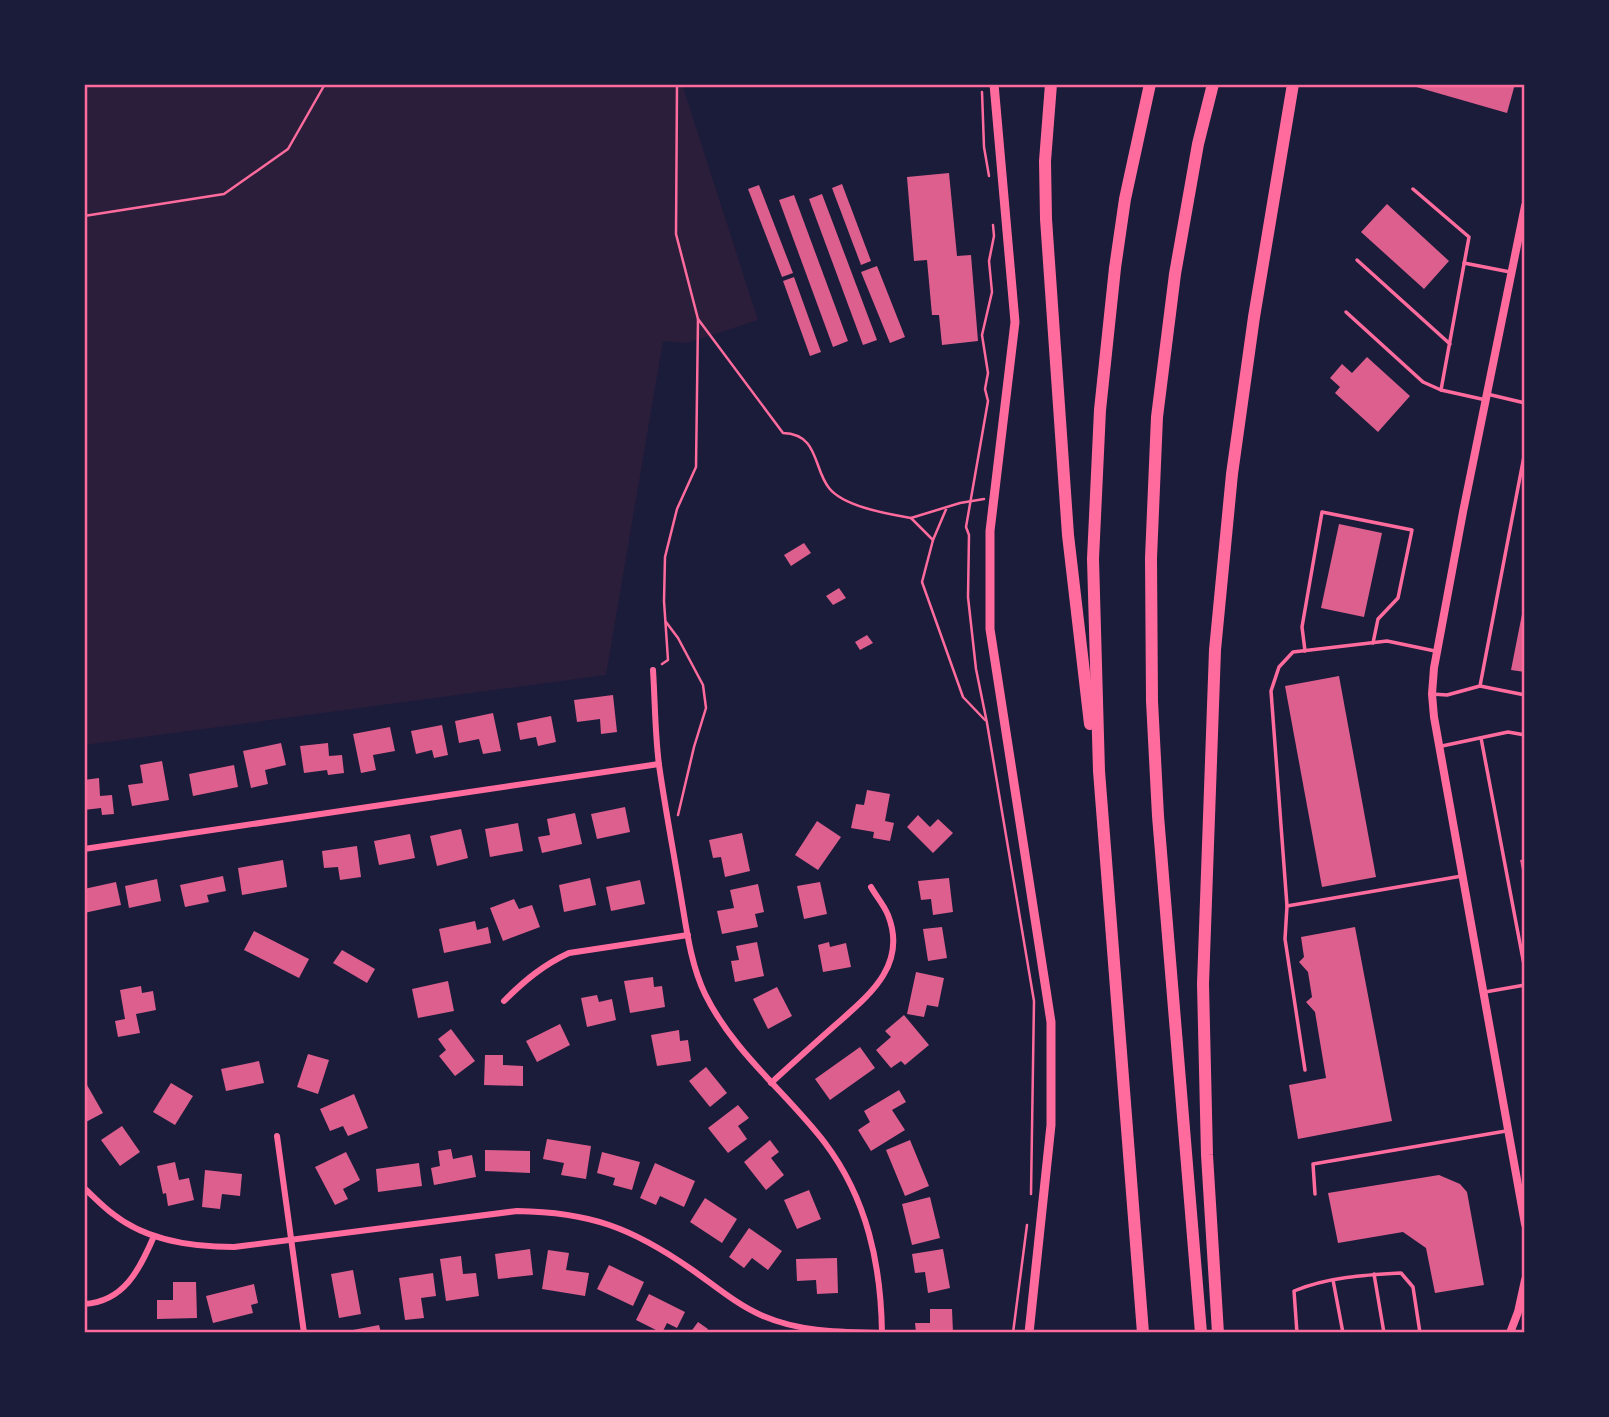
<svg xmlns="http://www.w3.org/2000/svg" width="1609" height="1417" viewBox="0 0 1609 1417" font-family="Arial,sans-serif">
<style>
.green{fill:#2a1e3b}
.building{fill:#dd5f8e}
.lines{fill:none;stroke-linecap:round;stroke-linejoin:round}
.path{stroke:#ff6b9d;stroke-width:2.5}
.service{stroke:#ff6b9d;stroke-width:3.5}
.minor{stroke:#ff6b9d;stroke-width:6}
.tertiary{stroke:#ff6b9d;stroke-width:8}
.secondary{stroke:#ff6b9d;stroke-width:9}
.motorway{stroke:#ff6b9d;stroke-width:12}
.neatline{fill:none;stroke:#ff6b9d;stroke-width:2.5}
</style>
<rect width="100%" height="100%" fill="#1b1b3a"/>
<path class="green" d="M84 84H682L758 320 687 343 663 341 606 675 84 745Z"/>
<g class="building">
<path d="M1406 84H1515L1507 113Z"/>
<path d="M949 173 957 256 971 255 978 341 942 345 939 315H932L927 260 914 261 907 177Z"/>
<path d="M842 184 871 261 861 265 832 188Z"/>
<path d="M759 185 793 273 782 277 748 189Z"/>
<path d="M822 194 877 340 863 345 809 199Z"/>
<path d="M794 195 848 341 833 347 779 200Z"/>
<path d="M1387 204 1449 261 1424 289 1361 232Z"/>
<path d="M877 266 905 337 890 343 861 272Z"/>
<path d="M794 277 821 352 810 356 783 281Z"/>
<path d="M1367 357 1410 396 1378 432 1335 393 1340 387 1330 378 1342 364 1352 373Z"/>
<path d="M1339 524 1382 533 1364 617 1321 608Z"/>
<path d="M804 543 811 553 791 566 784 555Z"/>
<path d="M839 588 846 598 833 605 826 596Z"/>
<path d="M1524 604H1525V672L1511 670Z"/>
<path d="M867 635 873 643 860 650 855 642Z"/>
<path d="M1339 676 1376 877 1322 887 1285 686Z"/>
<path d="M613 695 617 732 601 734 600 719 577 722 574 700Z"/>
<path d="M493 713 501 751 483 754 479 739 459 743 455 721Z"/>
<path d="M551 716 556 742 538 746 536 737 520 740 517 723Z"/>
<path d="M442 725 448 755 434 758 432 750 416 754 411 731Z"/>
<path d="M390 727 395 751 373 755 376 770 361 773 353 734Z"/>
<path d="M281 743 286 765 265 770 268 784 251 788 243 751Z"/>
<path d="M328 743 329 756 342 755 344 773 328 775 327 770 304 773 300 746Z"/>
<path d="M162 761 169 800 132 806 128 785 143 783 140 765Z"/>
<path d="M234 765 238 787 193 796 189 774Z"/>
<path d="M99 778 100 796 112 795 114 814 102 815 101 808 84 810V780Z"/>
<path d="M867 790 890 794 885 821 894 823 890 841 873 838 874 832 851 828 856 804 864 805Z"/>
<path d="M625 807 630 832 597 839 591 814Z"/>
<path d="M575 813 582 844 542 853 538 837 550 835 547 819Z"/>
<path d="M918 815 930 827 938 819 953 833 933 853 907 827Z"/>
<path d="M817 821 841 837 818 870 795 855Z"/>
<path d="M518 823 523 851 490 857 485 829Z"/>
<path d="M461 829 468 858 437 866 430 836Z"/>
<path d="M742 833 750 871 725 877 721 857 713 858 709 840Z"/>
<path d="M410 834 415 858 379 865 374 841Z"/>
<path d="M357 846 361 877 340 880 338 867 324 868 322 851Z"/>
<path d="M1525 859V880H1524L1520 860Z"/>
<path d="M283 860 287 887 242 895 238 868Z"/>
<path d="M223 876 226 891 207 895 209 902 185 907 180 885Z"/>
<path d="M590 878 596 905 564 912 559 885Z"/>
<path d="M949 878 953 912 933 915 931 899 921 900 918 881Z"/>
<path d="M157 879 161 901 129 908 125 886Z"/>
<path d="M640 880 645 904 611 911 606 887Z"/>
<path d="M116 882 121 905 84 913V889Z"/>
<path d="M820 882 827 914 804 919 797 886Z"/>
<path d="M758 884 764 912 755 914 758 927 722 934 717 911 734 908 730 890Z"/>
<path d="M514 899 519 909 532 905 540 927 503 941 490 908Z"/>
<path d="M475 921 477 930 488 927 491 943 444 953 439 929Z"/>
<path d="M942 927 947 958 928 961 923 929Z"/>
<path d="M1355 927 1392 1121 1298 1139 1289 1085 1326 1078 1315 1012 1306 1002 1312 997 1308 972 1299 962 1304 957 1301 937Z"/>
<path d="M254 931 309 959 299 978 244 950Z"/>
<path d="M757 942 764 976 735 982 731 961 739 960 736 946Z"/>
<path d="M829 942 830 947 846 943 851 967 823 972 818 945Z"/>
<path d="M342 950 375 969 367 983 333 963Z"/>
<path d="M916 972 944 978 938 1007 927 1005 924 1017 907 1014Z"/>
<path d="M653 977 654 987 662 986 665 1007 630 1013 624 981Z"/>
<path d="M448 981 454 1011 418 1018 412 989Z"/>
<path d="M141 986 142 993 153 991 156 1010 136 1014 140 1033 118 1037 115 1021 125 1019 120 990Z"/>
<path d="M777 987 792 1016 768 1029 753 999Z"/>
<path d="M597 995 599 1002 612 999 616 1020 587 1027 581 998Z"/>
<path d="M904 1015 929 1045 905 1065 901 1061 891 1068 876 1050 891 1037 885 1031Z"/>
<path d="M560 1024 570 1045 537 1062 526 1041Z"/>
<path d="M451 1029 475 1061 455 1076 439 1056 446 1050 438 1039Z"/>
<path d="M679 1030 680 1041 688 1040 691 1061 657 1066 651 1035Z"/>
<path d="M860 1047 875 1068 830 1100 815 1079Z"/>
<path d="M308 1054 329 1060 318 1094 297 1087Z"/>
<path d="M485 1055H503V1065L523 1066V1086L484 1085Z"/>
<path d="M259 1061 264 1083 226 1091 221 1069Z"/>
<path d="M706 1067 727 1093 710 1107 689 1081Z"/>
<path d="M171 1083 193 1096 175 1125 153 1112Z"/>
<path d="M87 1085 103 1113 84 1123V1087Z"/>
<path d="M899 1090 906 1102 892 1110 905 1130 871 1151 858 1130 870 1122 864 1111Z"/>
<path d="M354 1094 368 1128 348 1136 343 1126 330 1131 320 1109Z"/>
<path d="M738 1105 749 1118 738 1126 747 1139 728 1153 708 1128Z"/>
<path d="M122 1126 140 1152 120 1166 101 1140Z"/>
<path d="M547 1139 591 1146 586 1179 561 1175 564 1163 543 1159Z"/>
<path d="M770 1140 779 1152 771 1158 784 1175 766 1190 744 1162Z"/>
<path d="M910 1140 929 1186 905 1196 886 1150Z"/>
<path d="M451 1149 453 1159 472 1155 476 1177 434 1185 431 1168 440 1166 438 1151Z"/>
<path d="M485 1150 530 1151V1173L485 1171Z"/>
<path d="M346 1152 360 1180 343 1189 348 1199 335 1205 315 1167Z"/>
<path d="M602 1152 640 1162 632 1190 613 1185 615 1178 597 1173Z"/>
<path d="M175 1162 179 1180 189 1178 194 1200 168 1206 166 1193 163 1194 157 1166Z"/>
<path d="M419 1163 422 1186 378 1192 376 1169Z"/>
<path d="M655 1163 695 1181 684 1207 660 1196 656 1205 640 1198Z"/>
<path d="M205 1170 242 1174 240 1196 222 1194 220 1209 202 1207Z"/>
<path d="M1439 1175 1460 1184 1467 1192 1484 1285 1435 1293 1426 1248 1403 1232 1338 1243 1328 1193Z"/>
<path d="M809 1190 821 1219 797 1229 784 1200Z"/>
<path d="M930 1197 940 1238 912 1245 902 1204Z"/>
<path d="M705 1198 737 1219 722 1243 690 1222Z"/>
<path d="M749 1228 782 1251 768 1270 752 1258 744 1268 729 1257Z"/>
<path d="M530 1249 533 1275 498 1279 495 1254Z"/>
<path d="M943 1249 950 1288 928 1293 925 1272 915 1273 912 1254Z"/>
<path d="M548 1250 569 1253 566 1270 589 1273 585 1296 542 1289Z"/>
<path d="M461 1256 463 1274 476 1273 479 1296 446 1301 440 1259Z"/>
<path d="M837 1258 838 1293 817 1294 816 1280 797 1281 796 1259Z"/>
<path d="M609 1265 644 1282 633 1306 597 1289Z"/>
<path d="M353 1270 361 1314 339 1318 331 1274Z"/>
<path d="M433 1273 436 1296 421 1298 424 1318 405 1320 399 1278Z"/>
<path d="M173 1282H196L197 1318 157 1319V1300H173Z"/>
<path d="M254 1284 258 1303 251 1305 253 1313 213 1323 206 1296Z"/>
<path d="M649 1294 685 1312 677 1328 667 1323 662 1333 636 1320Z"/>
<path d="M930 1309H952L953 1333H916L915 1323H930Z"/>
<path d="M698 1322 708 1329 706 1333H690Z"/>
<path d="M379 1325 381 1333H354L353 1330Z"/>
</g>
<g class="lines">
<g class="path">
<path d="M982 92 984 147 989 176"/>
<path d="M84 216 224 194 288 149 325 84"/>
<path d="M993 225 994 236 989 261 992 292 982 335 988 373 985 389 988 401 966 527 969 535 968 597 976 669 987 723 1034 1001 1031 1194"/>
<path d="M698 319 783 433C819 434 813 468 829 488 844 507 889 514 911 518"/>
<path d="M947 507 933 540 911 518 960 503 984 499"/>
<path d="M933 540 922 582 963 697 985 720"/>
<path d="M666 622 678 638 703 685 706 708 694 747 678 815"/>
<path d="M662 664 668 660 664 601 665 557 677 509 696 467 698 319 676 234 677 84"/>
<path d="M1013 1333 1027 1225"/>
</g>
<g class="service">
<path d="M1413 189 1469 237 1441 390 1486 400"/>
<path d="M1357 260 1450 344"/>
<path d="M1464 263 1510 272"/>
<path d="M1346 312 1423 382 1441 390"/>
<path d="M1487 394 1525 403"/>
<path d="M1305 651 1302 627 1322 512 1412 530 1398 598 1378 619 1373 643"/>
<path d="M1435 651 1387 641 1293 652 1279 667 1271 691 1287 906 1462 876"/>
<path d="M1480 686 1525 451"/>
<path d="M1432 694 1447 695 1480 686 1525 695"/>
<path d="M1481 738 1525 970"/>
<path d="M1442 746 1508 732 1525 735"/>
<path d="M1287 906 1285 939 1305 1070"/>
<path d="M1485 992 1525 985"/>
<path d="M1315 1194 1313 1164 1506 1131"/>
<path d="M1374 1274 1384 1333"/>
<path d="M1333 1280 1343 1333"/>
<path d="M1297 1333 1294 1291C1328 1277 1365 1275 1401 1273L1413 1287 1420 1333"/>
</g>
<g class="minor">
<path d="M653 670C655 701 655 734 659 765 665 807 673 849 680 891 686 925 690 963 705 994 734 1053 786 1092 825 1143 867 1199 881 1264 882 1333"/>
<path d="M84 849 659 764"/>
<path d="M504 1001C524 981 543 965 569 953L688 935"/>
<path d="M771 1083C794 1062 817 1041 840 1021 872 993 907 963 888 915 884 905 876 896 871 887"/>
<path d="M277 1136 304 1333"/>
<path d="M84 1188C93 1196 102 1206 113 1214 147 1241 192 1247 234 1247L517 1211C590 1212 632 1228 691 1269 714 1285 737 1305 763 1316 800 1332 840 1332 879 1333"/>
<path d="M84 1304C124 1302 140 1269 154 1236"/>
</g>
<g class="tertiary">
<path d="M1525 206 1463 512 1434 668 1432 694 1434 717 1525 1224"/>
<path d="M1510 1333 1518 1312 1525 1280"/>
</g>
<path class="secondary" d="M994 84 1015 322 990 531V629L1051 1022V1125L1029 1333"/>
<g class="motorway">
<path d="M1051 84 1045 161 1046 219 1068 535 1090 724"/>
<path d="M1143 1333 1099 771 1093 559 1100 410 1115 268 1125 199 1150 84"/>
<path d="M1201 1333 1158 816 1152 701 1151 558 1157 417 1175 274 1198 144 1213 84"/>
<path d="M1218 1333 1207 1155 1203 984 1215 650 1232 474 1254 317 1293 84"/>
</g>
</g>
<rect width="1609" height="1417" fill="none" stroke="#1b1b3a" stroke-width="172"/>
<rect x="86" y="86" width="1437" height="1245" class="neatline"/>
</svg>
